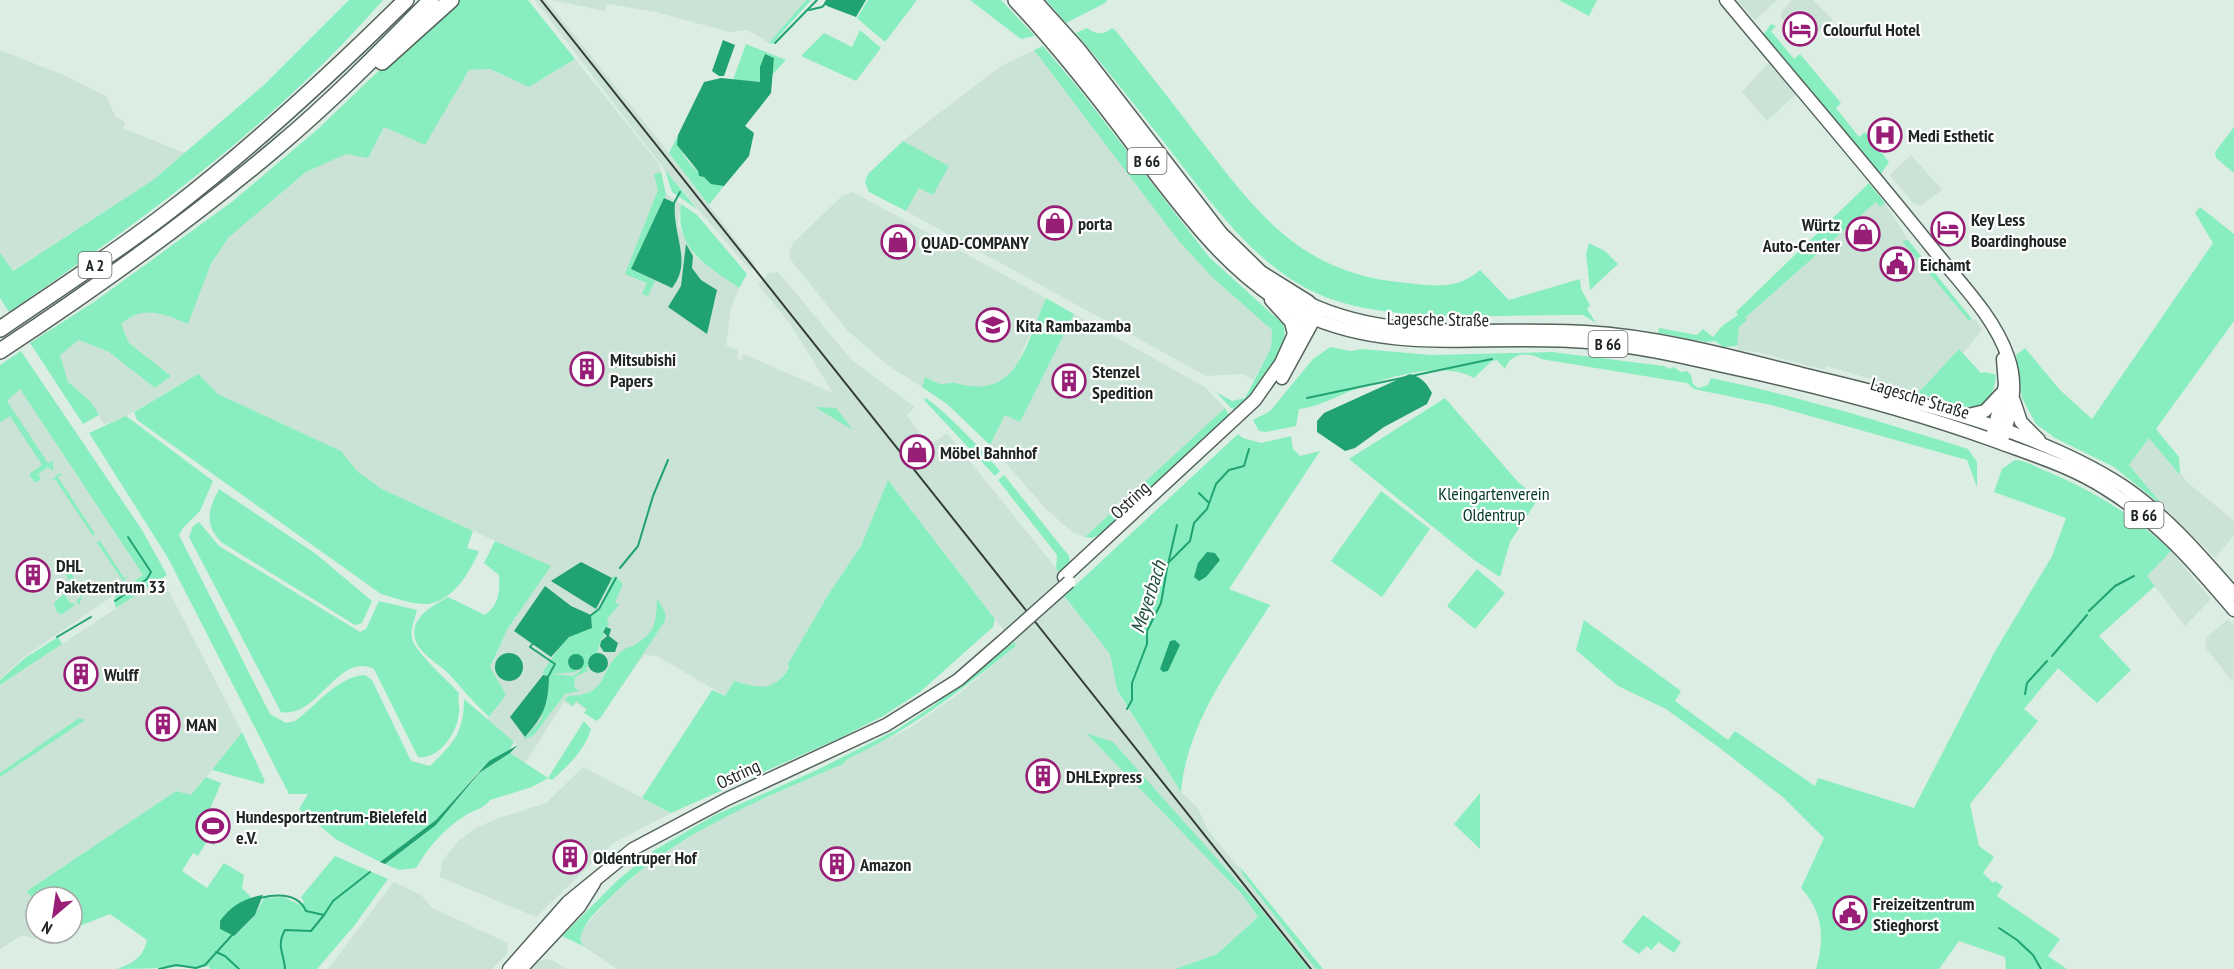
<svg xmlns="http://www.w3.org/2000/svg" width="2234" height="969" viewBox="0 0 2234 969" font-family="'PT Sans Narrow',sans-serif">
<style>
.built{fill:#cbe3d6}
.green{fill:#89eebf}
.water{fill:#20a272}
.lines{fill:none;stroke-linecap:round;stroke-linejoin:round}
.stream{stroke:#20a272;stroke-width:2}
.major-casing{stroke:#54635b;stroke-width:15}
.highway-casing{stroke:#54635b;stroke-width:18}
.major{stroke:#fff;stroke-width:12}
.highway{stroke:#fff;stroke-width:15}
.rail{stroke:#353d38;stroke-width:2}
.major-bridge-casing{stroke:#54635b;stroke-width:15;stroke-linecap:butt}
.major-bridge{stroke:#fff;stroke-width:12}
.labels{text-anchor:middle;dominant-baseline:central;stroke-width:4.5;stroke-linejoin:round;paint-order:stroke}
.shield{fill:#fff;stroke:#636865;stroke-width:1.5}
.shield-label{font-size:16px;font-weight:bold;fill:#202723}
.poi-label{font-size:18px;font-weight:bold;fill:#202723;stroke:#fff;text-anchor:start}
.street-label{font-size:18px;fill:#202723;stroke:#fff}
.park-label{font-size:18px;fill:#043925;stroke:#fff}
.water-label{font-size:20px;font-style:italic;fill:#1f4f3b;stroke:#fff}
</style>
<rect width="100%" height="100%" fill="#dcede4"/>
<g class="built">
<path d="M535 0H546L669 153 755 265 750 270 665 170Z"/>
<path d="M550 0H806L769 43 748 30 729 32 656 12 607 4 606 11Z"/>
<path d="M1737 0H1777L1755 20Z"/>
<path d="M1792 0H1813L1833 20 1802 44 1781 17 1782 11Z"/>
<path d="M0 50 66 76 107 97 115 116 125 122 123 128 185 153 153 180 12 271 0 253Z"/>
<path d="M1034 50 1179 240 1212 277 1272 330 1271 348 1253 380 1243 374 1206 376 906 211 919 188 949 166 903 141 1001 66Z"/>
<path d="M575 59 659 164 666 194 681 204 678 225 695 257 739 288 731 308 726 345 738 350 737 358 742 361 743 354 833 393 789 322 758 285 769 273 778 272 851 359 915 407 907 415 928 446 947 433 1060 573 1058 576 1070 591 1064 597 1110 654 1117 691 1181 792 1198 808 1207 829 1323 969H1302L1232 878 1088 733 1242 894 1258 917 1217 954 1175 969H617L583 946 580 939 582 929 617 891 656 858 721 818 843 764 847 759 911 727 956 696 1016 646 888 480 861 546 828 595 788 664 789 668 773 686 759 688 734 681 725 696 657 656 644 655 597 721 584 713 586 710 576 703 573 707 564 702 525 763 510 753 519 746 487 720 506 695 490 668 508 628 550 566 382 489 358 472 341 451 218 394 198 374 119 420 104 424 91 402 68 382 60 355 79 340 109 352 156 387 171 376 129 343 121 324 129 317 142 312 156 311 188 324 211 264 228 238 306 172 346 154 384 127 425 144 469 70 490 69 529 87Z"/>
<path d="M1768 63 1796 94 1767 121 1742 92Z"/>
<path d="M1911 155 1942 190 1920 206 1913 203 1890 175Z"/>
<path d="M853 192 1046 298 1013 373 1000 384 973 389 951 382 941 385 925 377 922 387 886 364 848 331 790 259 789 252 793 243 842 196Z"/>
<path d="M1876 202 1880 206 1885 203 1908 240 1903 241 1969 321 1975 319 1982 330 1963 353 1959 349 1918 393 1827 366 1825 370 1757 352 1739 350 1737 345 1739 327 1745 318Z"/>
<path d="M1074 314 1205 387 1225 408 1085 537 1073 533 1045 508 990 445 1005 415 1020 422Z"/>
<path d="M20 389 143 575 24 657 0 679V393Z"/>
<path d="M2149 438 2178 473 2180 472 2186 481 2234 521V535L2215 558 2165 508 2129 465Z"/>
<path d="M2171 551 2211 599 2185 626 2147 576Z"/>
<path d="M162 578 242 732 191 796 176 791 27 891 36 905V933H43L35 939 22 935 0 949V685Z"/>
<path d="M2228 619 2234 625 2233 682 2205 647 2207 637Z"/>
<path d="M583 767 671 813 612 844 536 917 440 877 442 861 459 840 476 828 496 819 546 803Z"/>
<path d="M394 882 421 895 432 908 508 943 507 954 492 969H328Z"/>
<path d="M546 959 552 960 567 969H533L538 962Z"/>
</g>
<g class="green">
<path d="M349 0H383C275 124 144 219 9 312L0 298V253L13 271 153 180 265 84Z"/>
<path d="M459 0H528L575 59 529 87 490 69 469 70 425 145 384 127 368 158 346 154 306 172 228 238 211 264 188 324C164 314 143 304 121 324L129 343 171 376 155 388 109 352 79 340 60 355 68 382 91 402 99 415 83 424 30 343 94 302 233 201 319 128 372 77Z"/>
<path d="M806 0H811L772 44 769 43Z"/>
<path d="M868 0H917L885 42 857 18Z"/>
<path d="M970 0H1001L1035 36 1021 39Z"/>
<path d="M1046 0H1106L1107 2 1066 23Z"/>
<path d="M1559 0H1597L1589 16Z"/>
<path d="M1771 24 1776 26 1771 31 1794 59 1800 54 1841 103 1836 108 1859 137 1865 132 1889 162 1881 174 1764 34Z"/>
<path d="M1087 28C1097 35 1103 35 1112 28L1116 31C1144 67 1173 103 1200 139 1259 216 1303 275 1408 283 1436 286 1457 290 1480 270L1509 300 1580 279 1581 289 1590 305 1587 309 1596 323 1583 315C1505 314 1423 323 1347 304 1267 284 1218 211 1170 150 1139 110 1108 71 1076 33Z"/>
<path d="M860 30 881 48 856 81 801 56 824 33 852 47Z"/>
<path d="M746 44 786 60 771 76 774 58 765 54 760 72V82L733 80Z"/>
<path d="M1043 46 1079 89 1209 257 1283 324C1293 352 1256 390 1239 411L1231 408 1216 392 1232 401 1245 398 1271 348 1272 330 1212 277 1178 240 1034 50Z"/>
<path d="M2234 127V173L2216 158 2215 152Z"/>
<path d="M678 135C676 156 706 183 724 186L709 205 669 153Z"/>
<path d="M903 141 949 166 933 195 919 188 906 211 869 192 865 182 868 174Z"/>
<path d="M665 170 697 209 672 192Z"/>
<path d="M661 172 666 194 631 269 655 281 648 296 642 294 647 283 625 274 658 190 654 174Z"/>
<path d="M1869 183 1885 203 1880 207 1876 202 1745 318 1747 320 1739 327 1737 346 1723 347 1715 341 1706 342 1658 333 1659 328 1697 335 1703 329 1713 337 1722 326 1738 315 1736 312Z"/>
<path d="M681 204 697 215 747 274 739 288C705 264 675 250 681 204Z"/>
<path d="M2200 207 2234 234V321L2156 429 2179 457 2180 472 2179 474 2149 438 2129 465 2165 508 2114 467 2055 438 2036 424 2022 398 2016 355 2025 348 2060 390 2092 419 2213 243 2195 213Z"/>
<path d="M1908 240 1972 319 1969 321 1902 241Z"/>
<path d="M1589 243 1605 251 1618 264 1590 290 1586 253Z"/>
<path d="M1046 298 1074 314 1020 422 1005 415 990 445 947 404 922 387 925 377C930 379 937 384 942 384 947 384 950 382 955 383 1019 401 1025 344 1046 298Z"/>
<path d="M1330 347 1351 351 1362 349 1431 355 1552 352 1664 366 1669 369 1674 367 1681 372 1687 371 1691 375 1693 384 1698 388 1708 385 1711 378C1798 396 1883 422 1968 449L1977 462V487L1967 460 1771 405 1694 389 1687 383 1541 359C1528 351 1510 353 1505 369L1497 360 1492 361 1474 378C1445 360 1387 377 1356 389 1338 395 1319 407 1299 409L1296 426 1266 432 1259 431 1253 420 1270 411 1313 359Z"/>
<path d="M1959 349 1981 373 1986 372 1996 375C1992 425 1949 404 1918 393Z"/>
<path d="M21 351 142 530 167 575 116 608 114 600 117 593 143 575 20 389 7 401 48 463 53 461V471L48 467 38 474 41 479 35 483 29 474 42 465 10 416 0 422V365Z"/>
<path d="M198 374 218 394 341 451 358 472 382 489 473 531 467 548 479 551C470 572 454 600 428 604 414 605 395 598 381 594L137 420 134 412Z"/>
<path d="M926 398C954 419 977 445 1000 471L995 476 924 400Z"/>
<path d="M1445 398 1518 482 1538 499 1510 542 1500 577 1474 560 1349 459Z"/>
<path d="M815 407 836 408 853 430Z"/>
<path d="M1225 408 1231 419 1104 533 1092 538 1085 537Z"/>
<path d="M126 416 213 481 200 511 183 528 179 535 270 714 286 723 295 721C316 706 338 676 365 675L372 680 411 761 430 766C454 743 464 732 464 699L514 742 508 752 489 761 478 772 436 820 380 862 337 840 299 809 308 794H289L168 558 89 433Z"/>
<path d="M1238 434 1243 438 1261 443 1291 436 1293 449 1300 456 1320 451 1229 589 1270 605C1234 662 1187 722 1181 792L1117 690 1110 654 1064 596Z"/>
<path d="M2015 460C2024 460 2033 465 2041 469 2089 488 2134 515 2171 551L2147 576 2155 586 2099 636 2131 670 2097 703 2058 668 2024 709 2038 721 1970 804 1979 846 1994 857 1983 873 1993 883 1995 881 2003 886 1997 896 2060 939 2048 956 2067 969H2006L2005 957 1959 941 1939 969H1816C1825 939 1823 911 1801 888L1824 838 1784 798 1721 749 1666 709 1618 686 1576 650 1584 620 1681 691 1675 701 1728 740 1735 731 1815 786 1818 778 1914 808 1994 653 2052 556 2066 518 1994 492 2002 469Z"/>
<path d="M60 473 62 474 58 477 95 534 93 536 55 479 50 481Z"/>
<path d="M1004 475 1069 556 1070 564 1060 573 1056 569 1057 555 998 480Z"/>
<path d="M888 480 995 619 993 627 920 692 883 716 840 738 671 813 642 798 712 690 725 696 734 681C760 688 772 693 789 668L788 664 828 595 861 546Z"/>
<path d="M219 489 316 554 372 601 362 623 355 625 221 542C204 523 208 510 219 489Z"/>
<path d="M1381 491 1430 529 1382 597 1331 561Z"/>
<path d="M199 522 219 546 360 632 366 629 379 601 417 610C415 619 410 629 412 638 413 650 449 682 459 693 457 700 460 706 459 712 458 731 440 760 418 757L374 669C338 651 318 719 281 712L189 537 193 526Z"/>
<path d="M104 538 100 541 124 578 129 576 123 581 97 543 92 546Z"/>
<path d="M495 541 551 566 508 628 490 667 506 695 489 717C475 704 463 690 450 675 441 665 426 658 419 647 403 622 431 606 448 597L485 615C499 605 500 591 499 575L484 563Z"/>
<path d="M66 564 83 593 79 605 76 601 81 597 61 568Z"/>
<path d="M1477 569 1505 593 1475 629 1447 606Z"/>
<path d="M614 575 623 584 615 602 619 605 607 619 609 625 602 631 605 636 601 639 597 653 589 658 588 667 580 671 583 660 574 655 569 657 567 665 577 672 551 674 573 676 585 668 589 670 575 677 574 687 579 691 565 694 534 735 523 740 541 720 549 676 542 673 563 642 576 633 592 628 591 615 599 609Z"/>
<path d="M64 594 71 604 74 603 75 605 61 615 56 611 54 603Z"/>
<path d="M657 598 665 612V621L601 717 597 721 584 713 587 709 576 701 573 706 565 700 568 696C610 695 597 672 622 651 625 648 631 647 634 645 657 632 656 621 657 598Z"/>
<path d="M58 637 62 644 0 685V680L25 658Z"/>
<path d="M1014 642 1016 646C962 689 911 730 847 759L843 764C760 800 674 833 609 899 597 911 584 921 580 939L583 946 562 936 618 880 653 851 715 815 817 770 898 729 934 705Z"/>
<path d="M79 718 85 720 0 777V773Z"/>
<path d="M584 721 591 729C585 750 568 766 552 780L548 778 532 787 490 800C485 808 474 810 466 815 445 828 429 846 416 868L399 870 385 864 436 825 479 773 510 753 548 778Z"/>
<path d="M242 732 265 781 263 784 212 770Z"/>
<path d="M1086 733 1113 742 1251 897 1309 969H1175L1217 954 1258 917 1242 894Z"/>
<path d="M206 777 221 783 210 809 230 825 214 845 207 841 198 856 193 853 182 871 207 888 224 863 244 875 242 888 251 897 220 929 234 936 255 915 264 898 283 897 301 905 304 902 301 897 335 856 388 879 354 926 317 969H210L209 966C197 969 188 966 176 967 156 968 137 969 117 969 133 963 143 958 147 940L110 914 72 929V897H36V905L27 891 176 791 191 795Z"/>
<path d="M1480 793V849L1454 824Z"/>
<path d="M1240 867 1323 969H1316L1243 875Z"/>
<path d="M1643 915 1681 942 1674 953 1659 942 1651 950 1647 946 1639 954 1622 942Z"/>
</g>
<g class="water">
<path d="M826 0H866L856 17 827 6 824 3Z"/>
<path d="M723 40 735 45 724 76H719L712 71Z"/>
<path d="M765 54 774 58 771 93 745 126 754 133 749 156 724 186 711 184 704 177 699 176 698 171 677 145 678 135 704 82 721 78 760 82V67Z"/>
<path d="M664 198 675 203C672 235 693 262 672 288L631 269Z"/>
<path d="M686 244 693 256 692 268 701 280 717 290 707 334 668 307 681 286Z"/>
<path d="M1410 374C1422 378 1426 382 1432 393L1427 404 1384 427 1355 448 1345 451 1317 432V421L1324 413Z"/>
<path d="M1207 552 1215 553 1220 560 1206 577 1199 581 1194 577 1198 563Z"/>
<path d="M581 562 612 578 596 609 551 581Z"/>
<path d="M545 586 571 606 591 615 592 628 569 637 551 657 514 631Z"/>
<path d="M606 627 611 629 609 636 618 643 615 652H604L600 646 601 641 607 636 603 632Z"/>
<path d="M1175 640 1180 645 1168 671 1163 672 1160 669 1170 641Z"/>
<circle cx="509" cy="667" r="14"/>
<circle cx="598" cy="663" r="10"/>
<circle cx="576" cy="662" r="8"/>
<path d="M543 675 549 676C548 706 544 715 525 737L510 717Z"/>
<path d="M518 745 510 753 479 773 436 825 385 864 380 862 436 820 489 761Z"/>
<path d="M263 895 255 915 234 936 220 929V921C231 905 245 898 263 895Z"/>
</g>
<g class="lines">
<g class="stream">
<path d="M809 10 822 7 829 0"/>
<path d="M775 43 817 0"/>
<path d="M674 203 680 192"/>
<path d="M1307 398 1492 359"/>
<path d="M1199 493 1208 502"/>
<path d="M1169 560 1177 525"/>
<path d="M620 568 638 546 653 496 668 460"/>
<path d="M115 601 147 579 151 572 128 537"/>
<path d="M2089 611 2115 586 2134 576"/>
<path d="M590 616 599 609 616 578"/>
<path d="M57 637 91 617"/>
<path d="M534 642 530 647 555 664 548 677"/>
<path d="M2052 656 2087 615"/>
<path d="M2025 694 2027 683 2047 661"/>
<path d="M1127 709 1132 700V683L1147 644V631L1161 603 1168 563 1190 541 1194 523 1207 509 1216 484 1229 470 1244 466 1249 449"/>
<path d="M260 898C277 894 298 893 306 911L324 915 333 901 370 872"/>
<path d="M1999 928 2017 940 2033 955 2041 969"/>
<path d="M216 952 225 956 239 969"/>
<path d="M159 969 176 965 196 968 205 965 233 934"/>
<path d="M285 969C284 953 276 946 285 930L311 931 324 915"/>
</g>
<defs>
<g id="major">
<path d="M1726 0C1795 83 1866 165 1933 249 1959 282 1994 316 2008 357 2018 384 2012 410 2003 437"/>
<path d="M1271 300 1291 322 1294 334"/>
<path d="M1303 314C1397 357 1489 333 1587 342 1636 346 1684 357 1732 368 1820 387 1909 410 1995 441 2033 455 2072 467 2106 489 2158 521 2195 564 2234 610"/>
<path d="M1282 378 1318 312"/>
<path d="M2014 401 2021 422 2039 440"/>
<path d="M1964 416 1985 411 2001 394"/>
<path d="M1993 433 2005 385 2003 359"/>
<path d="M1064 577 1255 400 1281 363 1308 303C1395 344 1492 326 1585 332 1658 336 1731 356 1802 374 1907 400 2032 427 2123 486 2166 515 2200 555 2234 594"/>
<path d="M509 969 568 902 633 849 727 799 886 725 958 680 1004 640"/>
<path d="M521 969 579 907 594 883"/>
</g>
<g id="highway">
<path d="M1016 0C1060 47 1099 97 1137 148 1186 212 1230 275 1303 314"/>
<path d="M1033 0 1078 50 1220 234 1260 273 1308 303"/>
<path d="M382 62 451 0"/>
<path d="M0 329C58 289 117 252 172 209 255 145 331 74 406 0"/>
<path d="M0 351C96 288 188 222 276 148 331 102 381 51 431 0"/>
</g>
</defs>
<use href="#major" class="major-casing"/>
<use href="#highway" class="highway-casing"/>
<use href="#major" class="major"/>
<use href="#highway" class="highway"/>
<path class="rail" d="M541 0 1311 969"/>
<defs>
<path id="major-bridge" d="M1004 640 1069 582"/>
</defs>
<use href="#major-bridge" class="major-bridge-casing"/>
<use href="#major-bridge" class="major-bridge"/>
</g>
<defs>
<symbol id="hotel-ring" viewBox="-11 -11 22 22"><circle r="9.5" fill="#fff" stroke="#981d76" stroke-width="1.5"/><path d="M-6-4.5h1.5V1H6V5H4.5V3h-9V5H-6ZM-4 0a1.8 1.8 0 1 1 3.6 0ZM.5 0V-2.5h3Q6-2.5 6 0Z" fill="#981d76"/></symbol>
<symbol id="hospital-ring" viewBox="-11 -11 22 22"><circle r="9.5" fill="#fff" stroke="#981d76" stroke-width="1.5"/><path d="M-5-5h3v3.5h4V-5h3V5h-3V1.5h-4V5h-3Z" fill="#981d76"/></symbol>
<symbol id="shop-ring" viewBox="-11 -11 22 22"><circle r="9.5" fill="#fff" stroke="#981d76" stroke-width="1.5"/><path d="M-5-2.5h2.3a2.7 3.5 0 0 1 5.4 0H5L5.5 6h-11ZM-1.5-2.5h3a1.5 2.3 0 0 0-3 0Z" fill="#981d76"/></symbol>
<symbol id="civic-ring" viewBox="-11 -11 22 22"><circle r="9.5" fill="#fff" stroke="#981d76" stroke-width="1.5"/><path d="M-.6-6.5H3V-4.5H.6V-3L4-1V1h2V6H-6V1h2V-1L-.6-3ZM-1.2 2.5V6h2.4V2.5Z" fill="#981d76"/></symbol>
<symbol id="school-ring" viewBox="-11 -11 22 22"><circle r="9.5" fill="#fff" stroke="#981d76" stroke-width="1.5"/><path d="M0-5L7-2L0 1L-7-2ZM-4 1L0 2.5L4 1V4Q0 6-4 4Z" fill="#981d76"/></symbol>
<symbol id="building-ring" viewBox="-11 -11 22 22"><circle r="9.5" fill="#fff" stroke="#981d76" stroke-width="1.5"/><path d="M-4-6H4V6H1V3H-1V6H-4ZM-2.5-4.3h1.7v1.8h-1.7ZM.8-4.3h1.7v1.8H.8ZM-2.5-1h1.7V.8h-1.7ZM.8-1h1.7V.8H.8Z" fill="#981d76"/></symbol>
<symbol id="stadium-ring" viewBox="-11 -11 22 22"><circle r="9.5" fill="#fff" stroke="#981d76" stroke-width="1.5"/><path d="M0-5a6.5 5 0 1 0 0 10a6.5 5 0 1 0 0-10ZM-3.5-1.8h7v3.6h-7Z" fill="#981d76"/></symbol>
</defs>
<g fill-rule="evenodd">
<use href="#hotel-ring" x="1781" y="10" width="38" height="38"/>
<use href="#hospital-ring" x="1866" y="116" width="38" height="38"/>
<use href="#shop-ring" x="1036" y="204" width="38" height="38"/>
<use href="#hotel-ring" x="1929" y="210" width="38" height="38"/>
<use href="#shop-ring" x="1844" y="215" width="38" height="38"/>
<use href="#shop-ring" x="879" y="223" width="38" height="38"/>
<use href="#civic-ring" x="1878" y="245" width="38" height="38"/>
<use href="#school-ring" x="974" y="306" width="38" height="38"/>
<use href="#building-ring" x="568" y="350" width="38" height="38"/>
<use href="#building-ring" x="1050" y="362" width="38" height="38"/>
<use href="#shop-ring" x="898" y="433" width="38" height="38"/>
<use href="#building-ring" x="14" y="556" width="38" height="38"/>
<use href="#building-ring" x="62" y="655" width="38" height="38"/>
<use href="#building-ring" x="144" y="705" width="38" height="38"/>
<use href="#building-ring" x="1024" y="757" width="38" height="38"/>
<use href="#stadium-ring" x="194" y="807" width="38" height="38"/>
<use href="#building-ring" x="551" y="838" width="38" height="38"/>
<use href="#building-ring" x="818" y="845" width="38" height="38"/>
<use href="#civic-ring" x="1831" y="894" width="38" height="38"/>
</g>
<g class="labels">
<g class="shield">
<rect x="1127.5" y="148" width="39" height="26" rx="4.5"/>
<rect x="78.5" y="252" width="33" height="26" rx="4.5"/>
<rect x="1588.5" y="331" width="39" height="26" rx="4.5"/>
<rect x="2124.5" y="502" width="39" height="26" rx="4.5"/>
</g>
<g class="shield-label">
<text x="1147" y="161">B 66</text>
<text x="95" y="265">A 2</text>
<text x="1608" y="344">B 66</text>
<text x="2144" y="515">B 66</text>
</g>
<g class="poi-label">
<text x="1823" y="29">Colourful Hotel</text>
<text x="1908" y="135">Medi Esthetic</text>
<text x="1971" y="219">Key Less<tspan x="1971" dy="21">Boardinghouse</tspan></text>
<text x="1078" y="223">porta</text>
<text x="1840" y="224" text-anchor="end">Würtz<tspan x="1840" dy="21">Auto-Center</tspan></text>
<text x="921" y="242">QUAD-COMPANY</text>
<text x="1920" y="264">Eichamt</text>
<text x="1016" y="325">Kita Rambazamba</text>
<text x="610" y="359">Mitsubishi<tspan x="610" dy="21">Papers</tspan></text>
<text x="1092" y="371">Stenzel<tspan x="1092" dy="21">Spedition</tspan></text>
<text x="940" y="452">Möbel Bahnhof</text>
<text x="56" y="565">DHL<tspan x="56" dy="21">Paketzentrum 33</tspan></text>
<text x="104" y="674">Wulff</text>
<text x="186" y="724">MAN</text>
<text x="1066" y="776">DHLExpress</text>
<text x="236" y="816">Hundesportzentrum-Bielefeld<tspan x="236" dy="21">e.V.</tspan></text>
<text x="593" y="857">Oldentruper Hof</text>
<text x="860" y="864">Amazon</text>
<text x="1873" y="903">Freizeitzentrum<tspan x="1873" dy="21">Stieghorst</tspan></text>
</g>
<g class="street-label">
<text transform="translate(1438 319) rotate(1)">Lagesche Straße</text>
<text transform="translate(1920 398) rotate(17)">Lagesche Straße</text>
<text transform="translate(1130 500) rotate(-43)">Ostring</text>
<text transform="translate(738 774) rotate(-25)">Ostring</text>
</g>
<g class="park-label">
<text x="1494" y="493">Kleingartenverein<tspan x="1494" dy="21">Oldentrup</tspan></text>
</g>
<g class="water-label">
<text transform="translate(1148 597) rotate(-72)">Meyerbach</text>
</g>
</g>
<g transform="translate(54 915) rotate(209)"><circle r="28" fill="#ffffff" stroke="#a6a9a7" stroke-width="1.5"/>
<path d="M0-4.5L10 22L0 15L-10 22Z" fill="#981d76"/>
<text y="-9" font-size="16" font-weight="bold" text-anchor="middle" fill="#202723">N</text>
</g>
</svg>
